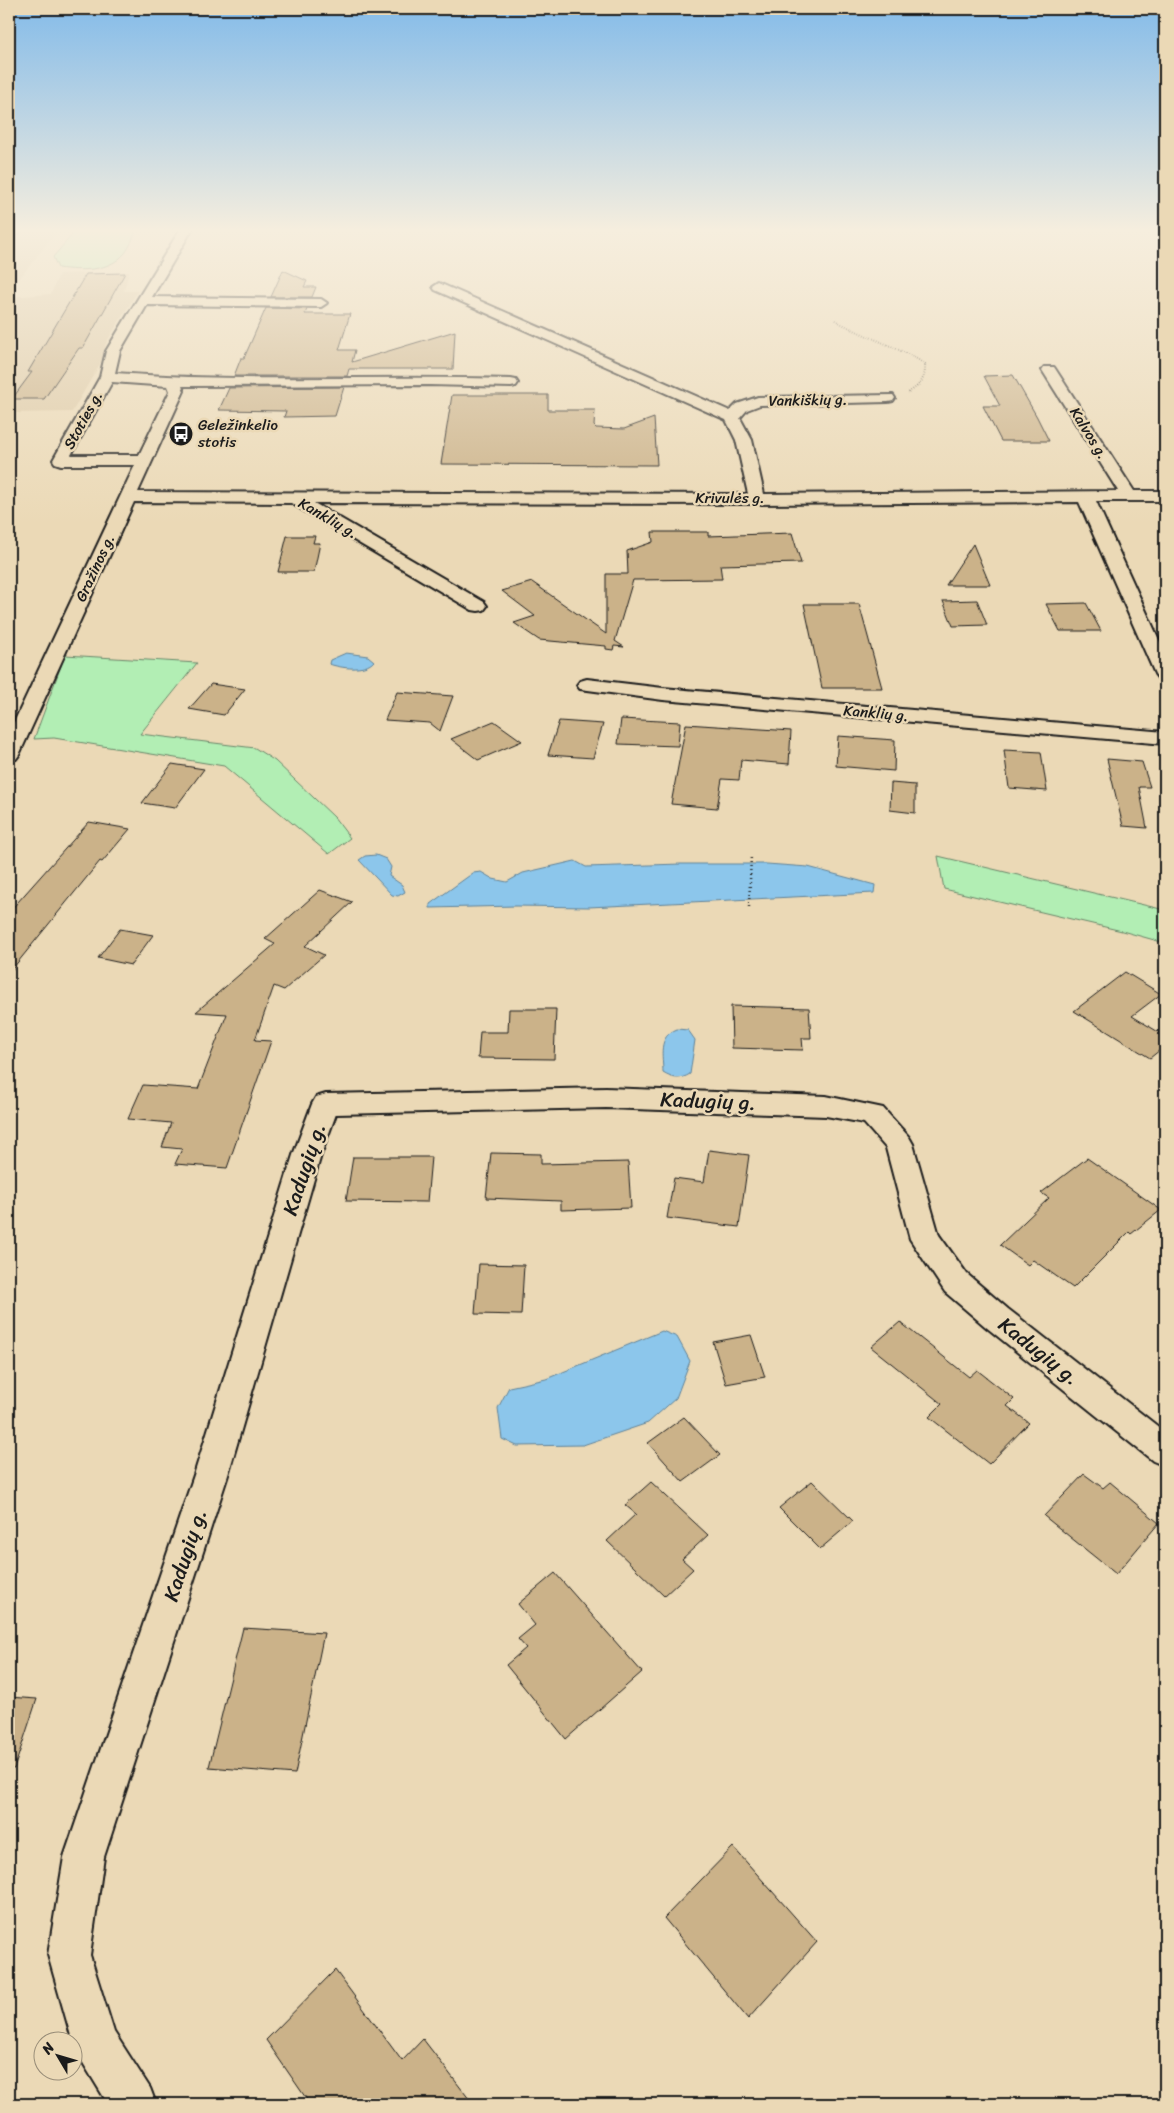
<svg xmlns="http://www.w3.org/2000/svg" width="1174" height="2113" viewBox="0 0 1174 2113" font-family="Sriracha,sans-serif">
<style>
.built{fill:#ddc9a5}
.green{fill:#b2eeb4;stroke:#678568}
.water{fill:#8cc6eb;stroke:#5f8298}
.building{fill:#cbb289;stroke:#1c1c1c}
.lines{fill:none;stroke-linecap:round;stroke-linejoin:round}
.minor-casing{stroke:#1c1c1c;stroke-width:4}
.path-far1{stroke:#1c1c1c;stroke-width:2;stroke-dasharray:0.5 2;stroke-linecap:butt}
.path{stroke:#1c1c1c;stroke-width:2.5;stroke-dasharray:1 3;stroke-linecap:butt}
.minor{fill:#ebd9b6;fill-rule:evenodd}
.rail-casing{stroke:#1c1c1c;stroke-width:3}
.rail{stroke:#ebd9b6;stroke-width:2;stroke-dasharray:5.5;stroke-linecap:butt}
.labels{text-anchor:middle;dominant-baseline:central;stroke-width:5;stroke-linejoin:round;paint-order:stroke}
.far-street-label{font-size:15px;fill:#1c1c1c;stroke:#ebd9b6}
.far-poi-label{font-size:15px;fill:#1c1c1c;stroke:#ebd9b6;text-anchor:start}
.near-street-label{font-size:21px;fill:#1c1c1c;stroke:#ebd9b6}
</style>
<rect width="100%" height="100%" fill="#ebd9b6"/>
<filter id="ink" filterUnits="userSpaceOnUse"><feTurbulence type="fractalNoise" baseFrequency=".02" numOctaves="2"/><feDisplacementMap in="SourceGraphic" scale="10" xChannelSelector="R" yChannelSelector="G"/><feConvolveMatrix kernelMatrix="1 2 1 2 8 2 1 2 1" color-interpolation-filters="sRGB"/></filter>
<g filter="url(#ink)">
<g class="built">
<path d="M9 228H59L9 292Z"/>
<path d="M129 272 124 291H138L106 343 101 362 72 412 9 413V297L51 294 59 274Z"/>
</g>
<g class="green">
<path d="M78 228H136V231C133 238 130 247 125 253 109 272 81 271 58 268L53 257Z"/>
<path d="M65 655 197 663 140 734 255 748 275 761 334 817 350 838 329 854 224 766 54 738 34 739Z"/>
<path d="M938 856 1165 910V943L1122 931 944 889Z"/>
</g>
<g class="water">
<path d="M346 653 368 656 374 661C365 672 341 668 329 664L330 660Z"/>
<path d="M376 855 386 859 391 867 389 876 402 885 405 892 398 896 392 895 359 860 365 856Z"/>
<path d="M575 861 586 867 681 864H767L808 867 875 885 874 893 589 907 516 906 430 908V904L473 873 481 872 493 879 507 882 523 873Z"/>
<path d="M677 1029 688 1030 695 1040 690 1074C680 1080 673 1079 663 1073 663 1055 657 1037 677 1029Z"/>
<path d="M662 1331 677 1337 690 1361 676 1398 648 1423 583 1445 517 1446 502 1439 498 1408 509 1387 546 1379Z"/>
</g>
<g class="building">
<path d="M283 270 307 281 304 287H316L312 297H271Z"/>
<path d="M125 273 83 348H79L44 399H12L32 372H28L86 274Z"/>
<path d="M266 308 307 309 305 314H350L339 350H355L352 362 455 331 453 369H349L347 376H234L241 358H244Z"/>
<path d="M1013 375 1037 417 1049 441H1001L983 406H1000L984 376Z"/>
<path d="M344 387 335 416 284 417 286 411 219 410 229 388Z"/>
<path d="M452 395H548V410H595L594 426 596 428 624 429 654 418 657 465 441 464Z"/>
<path d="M652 532H708V536L792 533 801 563 720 565 722 579 633 580 615 641 624 647 614 646 613 650 606 649V646L539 640 514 623 535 616 502 591 532 582 606 634V574H628L627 551 653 542Z"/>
<path d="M287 536H315L313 543H320L314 572H278Z"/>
<path d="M973 544 990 585H946Z"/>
<path d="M977 600 987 625 953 626 943 601Z"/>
<path d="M1086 603 1101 631H1060L1046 604Z"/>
<path d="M804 604H859L882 688H822Z"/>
<path d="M211 684 245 689 224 715 189 709Z"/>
<path d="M397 692 453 696 440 731 430 723 385 720Z"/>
<path d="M621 719 680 722 678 746 618 744Z"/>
<path d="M494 721 522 741 478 760 451 739Z"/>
<path d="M559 721 603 724 593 758 548 755Z"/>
<path d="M686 724 791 731 789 764 741 760 739 780 722 779 717 808 671 804Z"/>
<path d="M838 736 895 740 894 771 836 766Z"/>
<path d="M1004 750 1041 752 1047 791 1009 788Z"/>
<path d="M1107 759 1142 762 1150 787H1139L1147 828 1123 826Z"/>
<path d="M172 764 204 769 175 808 142 803Z"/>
<path d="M891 783 915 785V813L890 810Z"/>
<path d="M89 822 130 829 102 862 100 861 9 973V912Z"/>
<path d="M320 890 352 902 305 946 324 955 284 990 274 986 255 1040 271 1041 227 1168 175 1164 182 1149 162 1147 171 1123 128 1119 143 1085 198 1089 227 1014 196 1012 275 944 265 939Z"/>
<path d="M120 929 153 935 131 965 98 958Z"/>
<path d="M1125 972 1161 994 1132 1016 1165 1036V1046L1150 1058 1074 1011Z"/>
<path d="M731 1006 809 1008 811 1038H802L803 1050 732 1048Z"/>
<path d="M509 1009H556L554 1059 478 1058 480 1032H508Z"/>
<path d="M709 1150 749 1155 739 1227 667 1218 674 1178 704 1182Z"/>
<path d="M491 1153 541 1154V1164L628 1162 631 1208 561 1210V1201L486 1198Z"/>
<path d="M353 1157H431L427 1202 346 1201Z"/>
<path d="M1087 1158 1161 1210 1131 1234 1129 1232 1073 1288 1033 1260 1028 1265 1000 1245 1049 1198 1041 1193Z"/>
<path d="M479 1264 524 1265 521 1315 475 1314Z"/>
<path d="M900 1322 969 1377 977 1370 1014 1399 1007 1406 1029 1423 989 1464 929 1417 942 1404 871 1347Z"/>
<path d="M751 1335 765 1377 726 1384 713 1342Z"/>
<path d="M684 1417 720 1455 683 1482 648 1443Z"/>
<path d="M1084 1474 1103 1488 1110 1482 1159 1523 1116 1574 1044 1516Z"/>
<path d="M812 1481 853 1521 820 1549 779 1508Z"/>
<path d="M651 1482 708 1535 682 1559 693 1569 664 1596 607 1541 636 1514 625 1505Z"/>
<path d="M555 1573 642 1672 566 1739 506 1665 526 1648 518 1639 535 1625 518 1604Z"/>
<path d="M243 1628 324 1633 295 1774 209 1767Z"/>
<path d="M9 1697 37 1699 14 1769 9 1768Z"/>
<path d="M733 1847 817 1942 748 2019 664 1918Z"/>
<path d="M335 1970 402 2061 423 2039 473 2104H310L266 2040Z"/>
</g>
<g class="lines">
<defs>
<g id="minor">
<path d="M181 228H193L152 297 321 299 327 303 321 307 147 305 120 351 115 373C246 383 379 375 511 379L516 380 518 383 516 386 511 387 430 385 182 386 184 391 138 492 748 494 736 440 726 420 435 290 433 287 439 283 730 411 737 404 758 397 893 395 895 398 893 401 888 402 760 405 747 410 740 418 752 440 764 494 1118 491 1042 370 1044 367H1054L1056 370 1134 491H1165V501H1096L1165 653V680L1158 678 1155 674 1079 502 757 504 314 503 484 602 487 606 484 610 478 611 472 610 291 503 134 502 19 755 16 759 9 761V733L135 465H61L55 463 53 460 100 377 106 351ZM112 382 168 386 170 391 139 455H71Z"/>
<path d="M587 679 663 688 1165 732V744L663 700 580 689 577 685 580 681Z"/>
<path d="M606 1088 826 1096 883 1108 909 1137 913 1144 939 1235 967 1274 1008 1309 1165 1432V1466L1153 1461 986 1327 945 1292 910 1239 886 1148 864 1123 826 1116 606 1108 336 1114 321 1155 228 1475 104 1857 90 1955 114 2032 150 2088 156 2104H108L80 2058 73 2043 48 1955 64 1857 194 1475 293 1155 312 1104 316 1097 326 1094Z"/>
</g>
</defs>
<use href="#minor" class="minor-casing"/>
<path class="path-far1" d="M835 320C864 337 897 346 925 364 926 379 920 385 908 393"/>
<path class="path" d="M749 907 751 855"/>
<use href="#minor" class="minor"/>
<defs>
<path id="rail" d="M9 245 23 228"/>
</defs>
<use href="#rail" class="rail-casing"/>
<use href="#rail" class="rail"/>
</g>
</g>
<linearGradient id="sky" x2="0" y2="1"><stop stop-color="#83bbe9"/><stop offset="0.44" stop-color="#f6eede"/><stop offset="1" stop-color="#f6eede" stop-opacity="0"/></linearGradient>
<rect width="1174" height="524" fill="url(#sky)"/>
<defs>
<symbol id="bus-disc" viewBox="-11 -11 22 22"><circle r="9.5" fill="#1c1c1c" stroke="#ebd9b6"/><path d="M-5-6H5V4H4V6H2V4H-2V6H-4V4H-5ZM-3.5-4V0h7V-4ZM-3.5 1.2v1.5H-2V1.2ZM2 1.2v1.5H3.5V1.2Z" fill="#fff"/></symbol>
</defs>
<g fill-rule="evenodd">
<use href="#bus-disc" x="167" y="420" width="28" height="28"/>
</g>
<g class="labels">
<g class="far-street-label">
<text transform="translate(808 400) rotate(-1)">Vankiškių g.</text>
<text transform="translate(83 420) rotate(-61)">Stoties g.</text>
<text transform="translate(1089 433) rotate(58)">Kalvos g.</text>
<text x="730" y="498">Krivulės g.</text>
<text transform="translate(328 518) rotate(30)">Kanklių g.</text>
<text transform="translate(95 568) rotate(-65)">Gražinos g.</text>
<text transform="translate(876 713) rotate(5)">Kanklių g.</text>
</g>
<g class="far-poi-label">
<text x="198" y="425">Geležinkelio<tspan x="198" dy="17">stotis</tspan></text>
</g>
<g class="near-street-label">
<text transform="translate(708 1101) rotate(2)">Kadugių g.</text>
<text transform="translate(304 1169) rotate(-72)">Kadugių g.</text>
<text transform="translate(1039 1351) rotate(38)">Kadugių g.</text>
<text transform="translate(185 1555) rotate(-72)">Kadugių g.</text>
</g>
</g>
<rect width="1174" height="2113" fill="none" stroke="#ebd9b6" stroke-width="30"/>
<rect x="15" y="15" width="1144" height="2083" fill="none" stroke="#1c1c1c" stroke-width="2" filter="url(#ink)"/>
<g transform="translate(58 2056) rotate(308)"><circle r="24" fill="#ebd9b6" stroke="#988d78"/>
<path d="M0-4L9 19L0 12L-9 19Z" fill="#1c1c1c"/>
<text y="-8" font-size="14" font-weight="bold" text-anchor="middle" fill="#1c1c1c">N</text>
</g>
</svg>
